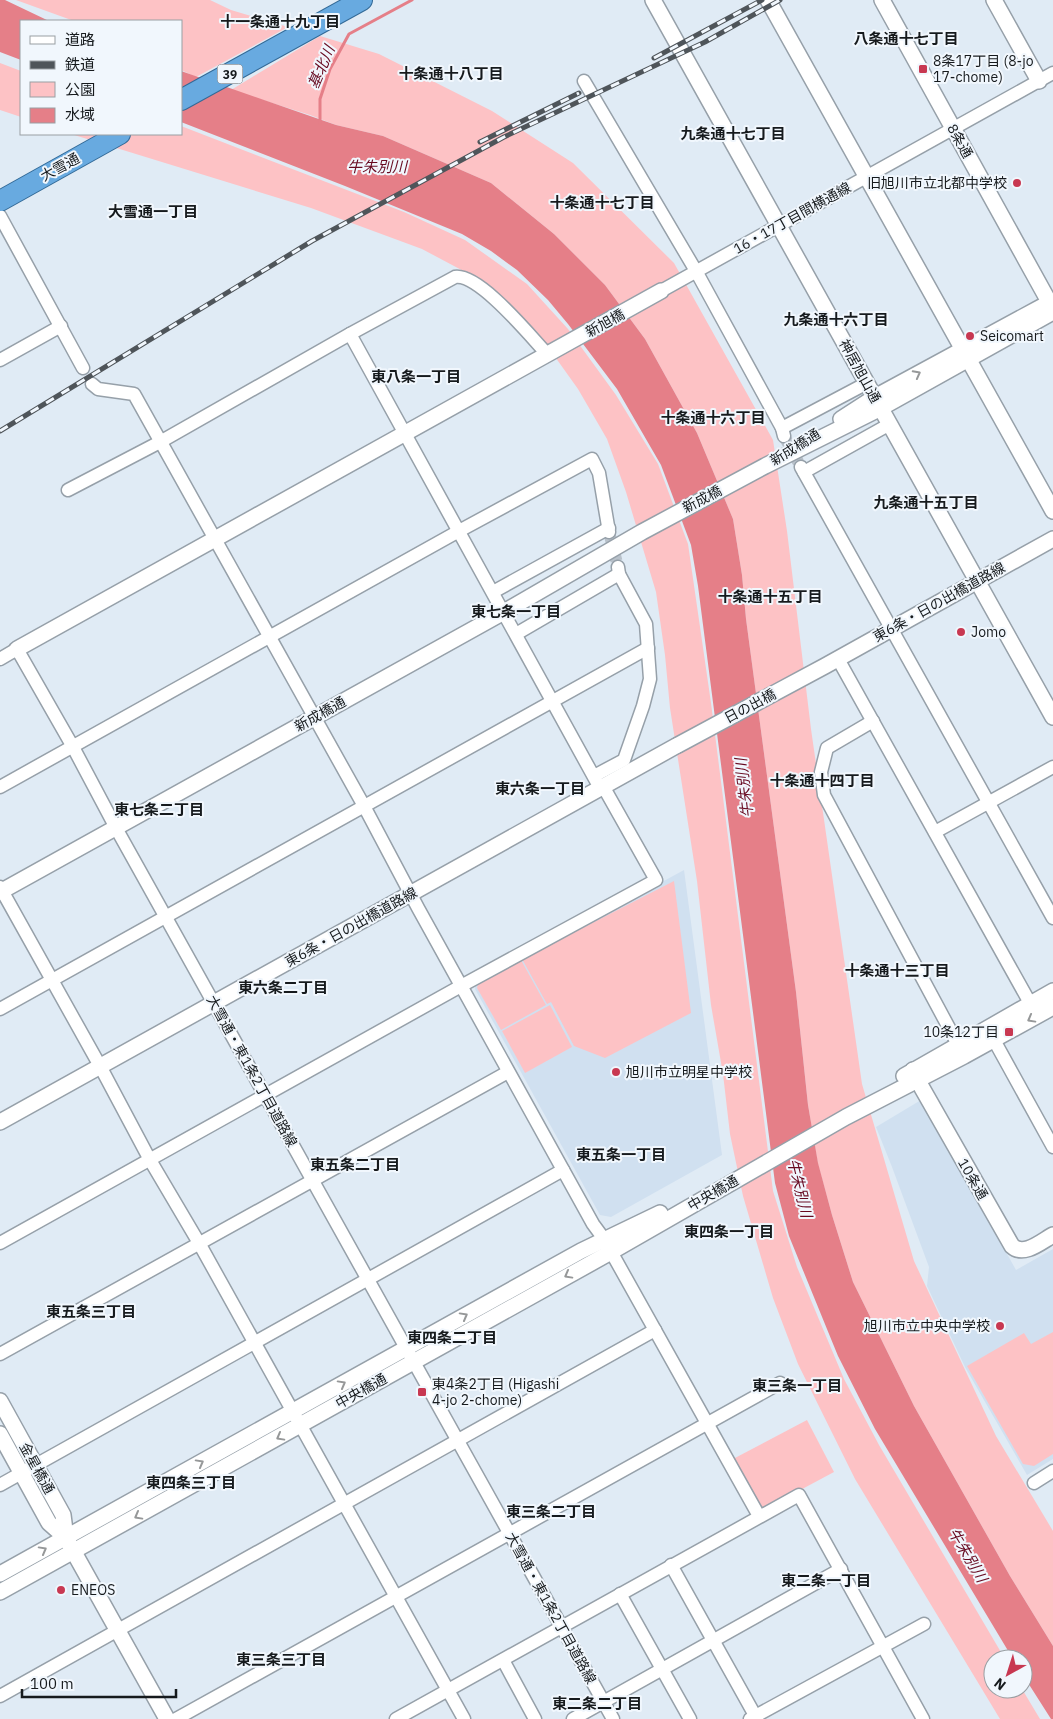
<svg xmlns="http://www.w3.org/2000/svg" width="1053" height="1719" viewBox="0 0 1053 1719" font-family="'IBM Plex Sans','Noto Sans JP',sans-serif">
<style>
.built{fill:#d0e0f0}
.green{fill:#fdc2c5}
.water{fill:#e57f88}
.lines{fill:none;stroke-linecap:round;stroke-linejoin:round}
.stream{stroke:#e57f88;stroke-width:3}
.minor-tunnel{stroke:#b8c1ca;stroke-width:12;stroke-dasharray:12 6;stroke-linecap:butt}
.minor-casing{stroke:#96a0a9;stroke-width:15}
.tertiary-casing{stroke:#96a0a9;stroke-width:18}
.trunk-casing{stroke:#336a97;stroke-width:22}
.minor{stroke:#fff;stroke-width:12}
.tertiary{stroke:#fff;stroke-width:15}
.trunk{stroke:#68aae0;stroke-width:20}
.rail-casing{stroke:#4f555a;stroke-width:5}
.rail{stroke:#f1f7fd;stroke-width:3;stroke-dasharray:9;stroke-linecap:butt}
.oneway{stroke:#969899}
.poi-dot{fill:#c83851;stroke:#f1f7fd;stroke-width:2}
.labels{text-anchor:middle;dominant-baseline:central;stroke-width:4;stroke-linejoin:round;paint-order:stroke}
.shield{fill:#f1f7fd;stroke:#585c60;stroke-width:1}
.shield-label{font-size:12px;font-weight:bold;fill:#161a1d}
.poi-label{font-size:14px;fill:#161a1d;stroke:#f1f7fd;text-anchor:start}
.street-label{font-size:14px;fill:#161a1d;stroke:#f1f7fd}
.neighbourhood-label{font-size:15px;font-weight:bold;fill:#161a1d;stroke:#f1f7fd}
.water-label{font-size:15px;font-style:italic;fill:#680a21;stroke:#f1f7fd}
</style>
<rect width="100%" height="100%" fill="#e0ebf5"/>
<g class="built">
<path d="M684 870 722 1155 611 1217 600 1215 475 989 476 983Z"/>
<path d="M921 1100 1016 1270 1053 1249V1459L1027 1475 965 1367 927 1286 929 1267 892 1167 876 1127Z"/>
</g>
<g class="green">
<path d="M16 0H210L231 10 288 27 196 77 181 70V21H74Z"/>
<path d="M320 36 379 54 492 111 573 163 674 263 773 440 787 531 811 729 862 1084 914 1261 996 1436 1053 1531V1646L1010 1576 914 1406 853 1282 832 1215 818 1164 808 1105 796 992 746 619 742 575 733 519 697 433 645 339 605 285 554 234 491 183 383 136 336 125 310 115 231 90Z"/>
<path d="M0 63 21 71V117L0 110Z"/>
<path d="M181 126 404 212 465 240 527 284 568 329 616 395 658 464 688 544 711 703 773 1191 797 1267 844 1379 879 1445 1005 1659H993V1689H1022L1040 1719H1000L855 1479 798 1364 773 1298 743 1196 730 1134 723 1074 711 1005 697 881 670 708 665 655 656 592 626 492 607 439 578 389 538 333 486 283 422 249 311 208 71 134H181Z"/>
<path d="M674 881 691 1013 605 1058 574 1046 551 1002 547 1004 522 959Z"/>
<path d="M521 960 546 1005 501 1030 477 988 478 984Z"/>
<path d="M550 1005 572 1047 525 1073 502 1031Z"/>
<path d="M1053 1332V1454L1034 1466 1023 1464 967 1366 1024 1333 1031 1344Z"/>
<path d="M807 1420 834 1472 761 1511 733 1459Z"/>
</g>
<g class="water">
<path d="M0 0H5L49 21H21V60L0 52Z"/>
<path d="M181 71 336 125 383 136 491 183 554 234 605 285 645 339 697 433 733 519 742 575 746 619 796 992 808 1105 818 1163 832 1215 853 1282 914 1406 1010 1576 1053 1646V1719H1051L1023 1675V1659H1013L875 1429 838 1356 789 1236 775 1183 698 586 691 545 661 465 617 389 568 324 548 300 517 270 491 251 462 234 345 186 181 122Z"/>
</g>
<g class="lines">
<path class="stream" d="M320 123V99L330 69 349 34 412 0"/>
<g class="minor-tunnel">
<path d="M784 436 801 467"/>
<path d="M609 532 618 567"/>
</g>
<defs>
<g id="minor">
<path d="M584 81 696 271 782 428 784 436"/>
<path d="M0 216 83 368"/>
<path d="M661 291 1053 73"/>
<path d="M350 334 600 788"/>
<path d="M0 360 61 326"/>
<path d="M92 384 98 389 134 394 364 806 418 908 593 1224 604 1239 759 1516"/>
<path d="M782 428 867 383"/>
<path d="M801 467 1053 918"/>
<path d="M804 472 890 424"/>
<path d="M68 490 160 442 350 334 455 277C479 273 531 337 548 355"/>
<path d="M493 592 609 528"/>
<path d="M516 634 619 574"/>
<path d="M0 659 17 649 73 747 116 828 613 1719"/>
<path d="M838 659 1030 1003"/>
<path d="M873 721 827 748 821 772 824 795 963 1054"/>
<path d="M594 776 624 760 643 706 650 679 646 624 619 574 618 567"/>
<path d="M0 787 459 531 592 459 599 473 609 532"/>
<path d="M935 832 1053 767"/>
<path d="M0 887 100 1066 150 1160 199 1243 464 1719"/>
<path d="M0 1009 648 648"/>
<path d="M989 1031 1053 1147"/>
<path d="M0 1243 461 986 656 880 603 786"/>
<path d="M0 1354 508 1072"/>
<path d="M1034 1483 1053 1471"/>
<path d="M0 1485 563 1170"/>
<path d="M671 1565 757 1719"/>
<path d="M620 1594 690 1719"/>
<path d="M503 1660 535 1719"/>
<path d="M0 1696 655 1330"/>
<path d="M176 1719 780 1383"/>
<path d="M396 1719 799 1495 923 1719"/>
<path d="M573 1719 841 1569"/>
<path d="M750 1719 924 1624"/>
</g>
<g id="tertiary">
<path d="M653 0 1053 717"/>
<path d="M768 0 1053 511"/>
<path d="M882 0 1053 309"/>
<path d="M994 0 1039 81"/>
<path d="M841 419 875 397 1043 306"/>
<path d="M17 649 661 291"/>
<path d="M678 745 825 666 1053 539"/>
<path d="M0 892 504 612 642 532 765 466 881 408 1053 312"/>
<path d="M913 1070 922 1088 1012 1246C1024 1257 1042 1241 1053 1235"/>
<path d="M904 1076 1053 991"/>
<path d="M0 1122 676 746"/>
<path d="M0 1401 63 1515 66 1538"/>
<path d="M0 1434 49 1523 66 1538 167 1719"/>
<path d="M0 1574 581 1251 660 1213"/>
<path d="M0 1592 611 1252 846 1117 964 1056 1053 1007"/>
</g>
<g id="trunk">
<path d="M181 100 362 0"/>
<path d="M0 201 120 134"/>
</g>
</defs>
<use href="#minor" class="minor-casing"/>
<use href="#tertiary" class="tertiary-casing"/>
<use href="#trunk" class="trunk-casing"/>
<use href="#minor" class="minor"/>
<use href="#tertiary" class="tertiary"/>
<use href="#trunk" class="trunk"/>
<defs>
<g id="rail">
<path d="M654 58 762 0"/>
<path d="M480 142 579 93"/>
<path d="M0 431 312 241 504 137 705 42 780 0"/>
</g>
</defs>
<use href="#rail" class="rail-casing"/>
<use href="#rail" class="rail"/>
</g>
<defs><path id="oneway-chevron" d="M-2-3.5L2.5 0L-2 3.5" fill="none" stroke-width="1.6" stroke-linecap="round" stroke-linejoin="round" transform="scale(1.25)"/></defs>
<g class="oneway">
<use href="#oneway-chevron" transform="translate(917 374) rotate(-28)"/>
<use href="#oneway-chevron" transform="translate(1031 1019) rotate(151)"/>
<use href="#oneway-chevron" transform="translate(568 1275) rotate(151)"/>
<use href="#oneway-chevron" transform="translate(464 1316) rotate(-29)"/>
<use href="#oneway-chevron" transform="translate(342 1384) rotate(-29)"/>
<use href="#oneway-chevron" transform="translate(280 1437) rotate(151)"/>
<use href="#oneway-chevron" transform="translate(200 1463) rotate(-29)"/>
<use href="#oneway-chevron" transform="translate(138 1516) rotate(151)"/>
<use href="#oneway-chevron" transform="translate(43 1550) rotate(-29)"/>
</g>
<g class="poi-dot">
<rect x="918" y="64" width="10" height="10" rx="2.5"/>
<circle cx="1017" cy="183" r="5"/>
<circle cx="970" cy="336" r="5"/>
<circle cx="961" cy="632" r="5"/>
<rect x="1004" y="1027" width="10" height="10" rx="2.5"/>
<circle cx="616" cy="1072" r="5"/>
<circle cx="1000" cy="1326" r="5"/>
<rect x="417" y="1387" width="10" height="10" rx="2.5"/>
<circle cx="61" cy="1590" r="5"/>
</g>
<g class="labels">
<rect class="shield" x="217.5" y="64.5" width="25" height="19" rx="4"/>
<g class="shield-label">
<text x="230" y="74">39</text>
</g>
<g class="poi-label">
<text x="933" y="61">8条17丁目 (8-jo<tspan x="933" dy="16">17-chome)</tspan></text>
<text x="1007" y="183" text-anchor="end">旧旭川市立北都中学校</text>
<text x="980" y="336">Seicomart</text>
<text x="971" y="632">Jomo</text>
<text x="999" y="1032" text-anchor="end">10条12丁目</text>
<text x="626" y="1072">旭川市立明星中学校</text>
<text x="990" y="1326" text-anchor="end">旭川市立中央中学校</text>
<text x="432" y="1384">東4条2丁目 (Higashi<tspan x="432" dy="16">4-jo 2-chome)</tspan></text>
<text x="71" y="1590">ENEOS</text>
</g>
<g class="street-label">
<text transform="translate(960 141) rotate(61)">8条通</text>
<text transform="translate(60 167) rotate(-29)">大雪通</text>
<text transform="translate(792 218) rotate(-29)">16・17丁目間横通線</text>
<text transform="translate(605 323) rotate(-29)">新旭橋</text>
<text transform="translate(860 371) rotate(61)">神居旭山通</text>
<text transform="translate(795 447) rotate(-32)">新成橋通</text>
<text transform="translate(702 499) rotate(-28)">新成橋</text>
<text transform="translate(939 602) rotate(-29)">東6条・日の出橋道路線</text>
<text transform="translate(750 706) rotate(-28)">日の出橋</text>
<text transform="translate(320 714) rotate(-29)">新成橋通</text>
<text transform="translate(351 927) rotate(-29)">東6条・日の出橋道路線</text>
<text transform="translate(252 1071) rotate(61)">大雪通・東1条2丁目道路線</text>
<text transform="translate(973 1179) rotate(60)">10条通</text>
<text transform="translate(713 1193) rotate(-30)">中央橋通</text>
<text transform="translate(361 1391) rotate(-29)">中央橋通</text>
<text transform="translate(37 1468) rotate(61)">金星橋通</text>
<text transform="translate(551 1608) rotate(61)">大雪通・東1条2丁目道路線</text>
</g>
<g class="neighbourhood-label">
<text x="280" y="21">十一条通十九丁目</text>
<text x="906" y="38">八条通十七丁目</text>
<text x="451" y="73">十条通十八丁目</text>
<text x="733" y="133">九条通十七丁目</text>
<text x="602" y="202">十条通十七丁目</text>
<text x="153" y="211">大雪通一丁目</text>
<text x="836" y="319">九条通十六丁目</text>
<text x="416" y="376">東八条一丁目</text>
<text x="713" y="417">十条通十六丁目</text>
<text x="926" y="502">九条通十五丁目</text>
<text x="770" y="596">十条通十五丁目</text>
<text x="516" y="611">東七条一丁目</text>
<text x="822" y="780">十条通十四丁目</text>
<text x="540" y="788">東六条一丁目</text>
<text x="159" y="809">東七条二丁目</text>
<text x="897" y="970">十条通十三丁目</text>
<text x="283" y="987">東六条二丁目</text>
<text x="621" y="1154">東五条一丁目</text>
<text x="355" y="1164">東五条二丁目</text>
<text x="729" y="1231">東四条一丁目</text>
<text x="91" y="1311">東五条三丁目</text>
<text x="452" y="1337">東四条二丁目</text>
<text x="797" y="1385">東三条一丁目</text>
<text x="191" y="1482">東四条三丁目</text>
<text x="551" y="1511">東三条二丁目</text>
<text x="826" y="1580">東二条一丁目</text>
<text x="281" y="1659">東三条三丁目</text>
<text x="597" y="1703">東二条二丁目</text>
</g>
<g class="water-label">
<text transform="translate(321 67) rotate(-67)">基北川</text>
<text x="377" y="166">牛朱別川</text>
<text transform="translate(744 788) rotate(-97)">牛朱別川</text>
<text transform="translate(800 1188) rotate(76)">牛朱別川</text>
<text transform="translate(968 1555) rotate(59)">牛朱別川</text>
</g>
</g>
<rect x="20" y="20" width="162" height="115" fill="#f1f7fd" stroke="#999fa3"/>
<rect x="30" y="36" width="25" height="8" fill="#ffffff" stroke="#999fa3"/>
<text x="65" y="45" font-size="15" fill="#161a1d">道路</text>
<rect x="30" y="61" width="25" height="8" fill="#4f555a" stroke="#999fa3"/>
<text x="65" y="70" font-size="15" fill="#161a1d">鉄道</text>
<rect x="30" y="82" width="25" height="15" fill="#fdc2c5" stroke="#999fa3"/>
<text x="65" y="95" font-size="15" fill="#161a1d">公園</text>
<rect x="30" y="108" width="25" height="15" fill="#e57f88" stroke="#999fa3"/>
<text x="65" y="120" font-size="15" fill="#161a1d">水域</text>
<g transform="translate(1008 1674) rotate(219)"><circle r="24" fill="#f1f7fd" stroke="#999fa3"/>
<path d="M0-4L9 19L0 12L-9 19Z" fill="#c83851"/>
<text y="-8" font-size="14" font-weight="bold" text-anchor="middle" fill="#161a1d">N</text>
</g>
<path d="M22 1689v8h154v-8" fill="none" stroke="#161a1d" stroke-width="2.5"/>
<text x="30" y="1689" font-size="15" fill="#161a1d" stroke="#f1f7fd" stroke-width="4" paint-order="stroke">100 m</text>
</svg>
